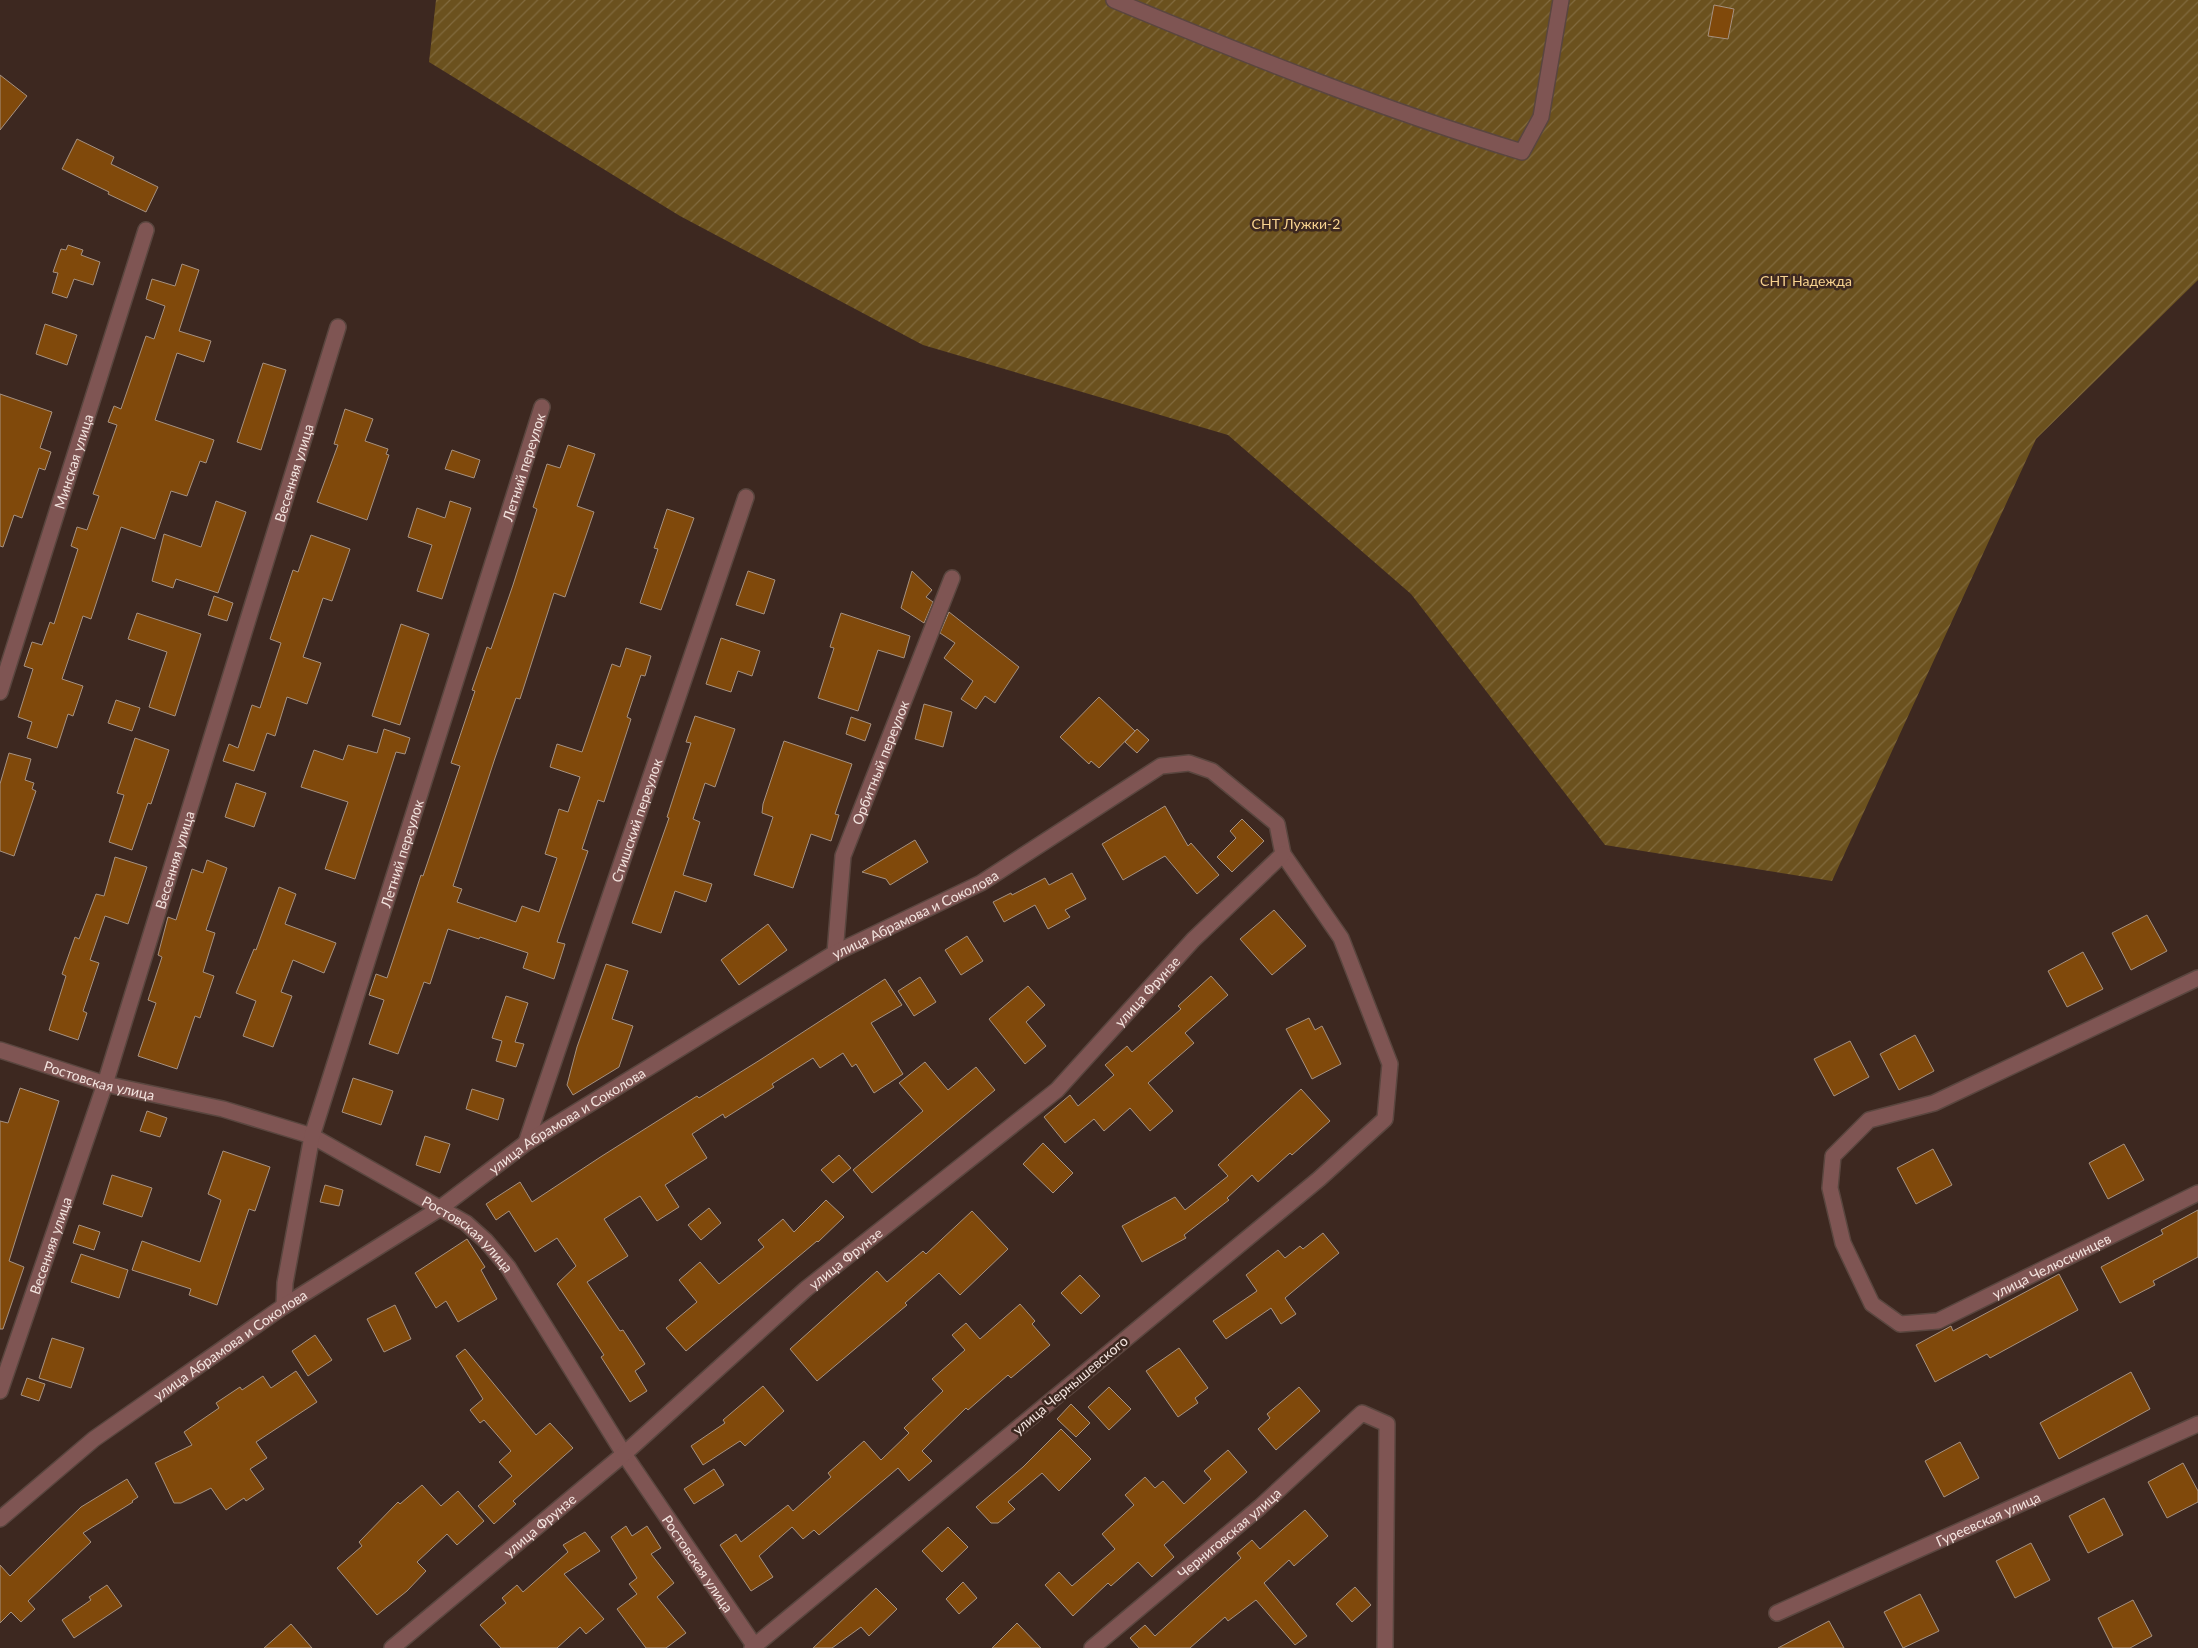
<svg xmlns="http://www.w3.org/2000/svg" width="2198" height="1648" viewBox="0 0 2198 1648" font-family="Lato,sans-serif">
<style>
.garden{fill:url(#garden-furrows)}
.building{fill:#80490b;stroke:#a69180}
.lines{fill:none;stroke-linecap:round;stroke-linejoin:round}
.minor-casing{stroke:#5a463f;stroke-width:18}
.minor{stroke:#7f5553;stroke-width:15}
.labels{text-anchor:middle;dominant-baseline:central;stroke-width:5;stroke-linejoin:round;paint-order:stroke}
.park-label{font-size:14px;fill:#f8d390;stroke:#3d2820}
.street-label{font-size:14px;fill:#f3e4df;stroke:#3d2820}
</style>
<defs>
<pattern id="garden-furrows" width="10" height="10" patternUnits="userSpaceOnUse" patternTransform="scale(1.25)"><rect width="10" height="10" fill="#6b511e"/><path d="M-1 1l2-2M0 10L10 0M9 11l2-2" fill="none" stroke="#816a3e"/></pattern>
</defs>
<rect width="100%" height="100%" fill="#3d2820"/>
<path class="garden" d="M436 0H2198V280L2036 439 1832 881 1605 845 1411 594 1228 435 923 345 680 216 429 62Z"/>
<g class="building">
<path d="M1714 5 1734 9 1728 39 1708 36Z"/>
<path d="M0 75 27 96 0 130Z"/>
<path d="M77 139 114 157 111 164 158 187 146 212 108 194 109 192 62 169Z"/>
<path d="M68 245 83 250 81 255 100 262 93 285 74 279 67 298 52 293 58 273 53 272 61 249 66 250Z"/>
<path d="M182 264 199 270 179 331 211 341 204 362 177 353 155 420 214 440 206 463 200 461 187 496 171 491 155 539 121 527 91 619 83 616 62 679 83 686 73 716 68 714 57 748 27 738 32 722 18 717 33 669 24 666 32 642 42 645 50 622 54 624 78 549 71 546 77 527 87 530 99 496 93 494 117 425 108 422 114 406 121 409 146 336 154 339 165 306 146 299 152 279 175 286Z"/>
<path d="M45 324 77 335 67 365 36 354Z"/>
<path d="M263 363 286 370 261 450 237 442Z"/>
<path d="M0 394 52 412 40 448 51 452 45 470 39 468 22 518 14 515 3 547 0 546Z"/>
<path d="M345 409 373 419 365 441 388 449 386 454 389 455 367 520 317 502 338 445 334 444Z"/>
<path d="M568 445 595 454 577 506 594 512 565 597 554 593 520 699 516 698 495 758 453 886 462 889 457 902 516 922 522 906 539 912 557 858 545 854 559 809 568 812 580 777 550 767 557 744 582 752 612 664 620 667 626 648 651 656 645 676 641 675 627 717 631 719 604 802 598 800 582 849 588 851 557 942 565 944 554 979 523 968 528 953 480 937 479 939 448 929 430 984 424 982 398 1054 369 1044 384 1000 369 995 376 974 387 978 421 875 423 876 445 811 460 766 451 763 475 691 472 690 487 647 491 649 513 585 537 509 533 507 547 464 560 468Z"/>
<path d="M452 450 480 460 474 478 445 469Z"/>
<path d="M216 501 246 512 218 593 176 579 173 588 152 581 164 534 201 547Z"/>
<path d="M450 501 471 508 442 599 417 591 432 545 408 537 417 508 445 518Z"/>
<path d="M667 509 694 518 661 610 640 603 658 549 654 548Z"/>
<path d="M311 535 350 549 332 601 323 598 303 657 321 663 307 704 287 697 275 736 267 733 254 771 223 761 229 744 238 748 252 705 260 708 281 643 270 639 293 570 298 572Z"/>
<path d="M748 571 775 580 764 614 736 605Z"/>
<path d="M912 571 932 590 926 597 933 602 924 623 901 608Z"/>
<path d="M214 596 233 603 227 621 208 615Z"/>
<path d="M949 612 1019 667 995 703 985 696 976 709 961 699 973 681 944 658 955 643 940 633Z"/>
<path d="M137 613 201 634 175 716 149 707 167 652 128 639Z"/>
<path d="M841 613 910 636 904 658 878 650 858 711 818 698 834 648 830 647Z"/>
<path d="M401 624 429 634 400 725 372 716Z"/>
<path d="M721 638 760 651 752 676 738 671 731 692 706 684Z"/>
<path d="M1099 697 1135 731 1099 768 1091 761 1089 764 1060 737Z"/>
<path d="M116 700 140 708 132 731 108 723Z"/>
<path d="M924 704 952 712 943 747 915 739Z"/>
<path d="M695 716 735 729 715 787 705 783 693 819 700 822 683 875 712 884 706 902 675 891 661 933 632 923 669 818 667 817 691 743 686 742Z"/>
<path d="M851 717 871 724 865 741 846 734Z"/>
<path d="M384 729 410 738 405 754 396 752 355 879 325 869 348 802 301 787 314 750 343 760 348 745 377 753Z"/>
<path d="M1137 729 1149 740 1137 753 1125 742Z"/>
<path d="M135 738 169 750 151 804 148 803 132 850 109 842 124 795 117 793Z"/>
<path d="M784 741 852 764 835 814 839 815 831 841 811 834 793 888 754 875 773 817 762 813 763 804Z"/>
<path d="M9 753 31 759 25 780 34 783 32 789 36 791 14 856 0 851V784Z"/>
<path d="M236 783 266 793 254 827 225 817Z"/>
<path d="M1165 806 1188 846 1191 843 1219 875 1197 894 1165 856 1123 880 1102 844Z"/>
<path d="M1242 819 1264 841 1232 872 1217 857 1236 838 1230 831Z"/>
<path d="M915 840 928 862 890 885 886 879 862 872Z"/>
<path d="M115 857 147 867 128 924 105 916 90 960 99 963 83 1011 87 1013 78 1040 49 1030 66 976 62 974 75 937 79 939 96 894 104 896Z"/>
<path d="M207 860 227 868 206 930 215 933 203 972 214 976 200 1018 195 1016 177 1069 138 1056 156 1003 148 1000 162 957 158 955 168 917 176 920 192 869 203 873Z"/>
<path d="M1072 873 1086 899 1065 910 1070 917 1048 929 1035 905 1004 922 993 902 1011 893 1012 895 1045 878 1049 885Z"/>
<path d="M279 887 296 894 285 924 336 943 324 973 293 960 281 992 292 996 273 1047 243 1036 256 1001 236 993 254 949 256 950Z"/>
<path d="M1274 910 1306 946 1272 975 1240 939Z"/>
<path d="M2147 915 2167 951 2131 970 2112 933Z"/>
<path d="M768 924 787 950 739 985 721 960Z"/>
<path d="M967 936 983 961 961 975 945 950Z"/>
<path d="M2083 952 2103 989 2067 1007 2048 971Z"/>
<path d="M606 964 628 971 612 1019 633 1026 619 1067 573 1095 567 1085 577 1047Z"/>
<path d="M1211 976 1228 995 1185 1033 1194 1043 1148 1083 1173 1111 1150 1131 1130 1108 1104 1131 1094 1119 1065 1143 1044 1117 1070 1095 1078 1106 1114 1075 1105 1065 1127 1046 1132 1052 1181 1009 1178 1006Z"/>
<path d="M920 977 936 1002 914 1016 898 991Z"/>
<path d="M885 979 902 1005 871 1023 903 1074 874 1093 856 1064 852 1067 843 1053 820 1068 813 1058 772 1084 774 1087 725 1118 723 1114 692 1134 707 1158 665 1185 679 1207 657 1221 640 1196 604 1219 628 1256 587 1282 620 1331 623 1330 645 1364 635 1371 647 1391 630 1402 601 1357 604 1355 557 1284 576 1266 557 1238 535 1252 509 1211 496 1220 486 1204 520 1182 532 1202 602 1156 697 1096 699 1098 760 1060Z"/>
<path d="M1028 986 1045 1005 1026 1022 1046 1046 1025 1064 989 1019Z"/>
<path d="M506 996 528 1003 515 1042 524 1044 516 1067 496 1061 502 1041 492 1038Z"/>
<path d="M1309 1018 1315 1030 1322 1026 1341 1064 1312 1079 1286 1029Z"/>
<path d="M1915 1035 1934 1071 1899 1090 1880 1054Z"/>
<path d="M1850 1041 1869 1077 1834 1096 1814 1059Z"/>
<path d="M925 1062 948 1090 976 1067 995 1090 872 1193 853 1170 923 1111 899 1083Z"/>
<path d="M353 1078 393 1091 381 1125 342 1112Z"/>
<path d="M20 1088 59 1101 9 1261 24 1267 3 1329H0V1121L8 1123Z"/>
<path d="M472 1089 504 1099 498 1120 466 1109Z"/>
<path d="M1301 1089 1330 1121 1292 1155 1290 1153 1258 1182 1252 1175 1227 1198 1229 1200 1184 1235 1186 1238 1142 1262 1122 1226 1175 1197 1185 1210 1228 1176 1218 1165Z"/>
<path d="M147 1111 167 1118 160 1137 140 1131Z"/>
<path d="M425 1136 450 1144 440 1173 416 1165Z"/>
<path d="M1043 1143 1073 1173 1053 1193 1023 1164Z"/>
<path d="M2124 1144 2144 1180 2108 1199 2089 1163Z"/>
<path d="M1933 1149 1952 1185 1916 1204 1897 1168Z"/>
<path d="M223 1151 270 1167 255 1211 249 1209 217 1305 189 1295 191 1289 132 1270 142 1241 200 1262 221 1200 208 1194Z"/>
<path d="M839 1155 851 1168 833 1183 821 1170Z"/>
<path d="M112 1175 152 1188 142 1217 103 1204Z"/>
<path d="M325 1185 343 1190 339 1206 320 1202Z"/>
<path d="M826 1200 844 1217 818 1242 817 1241 686 1351 666 1328 697 1302 679 1280 700 1262 719 1284 764 1247 758 1240 783 1219 794 1232Z"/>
<path d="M709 1208 721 1223 701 1240 688 1225Z"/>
<path d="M2198 1210V1257L2153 1281 2155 1285 2120 1303 2101 1267 2163 1234 2161 1230Z"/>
<path d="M972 1211 1008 1249 960 1295 939 1273 905 1303 907 1305 817 1381 790 1349 877 1271 887 1282 923 1251 926 1254Z"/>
<path d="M79 1225 100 1232 94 1250 73 1243Z"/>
<path d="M1323 1233 1339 1253 1285 1298 1296 1314 1281 1324 1271 1308 1226 1339 1213 1321 1257 1291 1246 1275 1278 1250 1285 1258 1300 1246 1303 1249Z"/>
<path d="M467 1239 485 1267 481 1270 497 1299 458 1322 446 1301 436 1308 415 1273Z"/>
<path d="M81 1254 128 1270 119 1298 71 1282Z"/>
<path d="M2059 1274 2078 1310 1990 1358 1987 1354 1935 1382 1916 1345 1951 1326 1953 1331Z"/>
<path d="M1080 1275 1100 1296 1081 1314 1061 1293Z"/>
<path d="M1020 1304 1035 1321 1032 1324 1050 1345 1011 1378 1008 1375 968 1410 966 1408 922 1451 932 1461 909 1481 898 1468 819 1535 814 1530 803 1539 792 1527 759 1556 773 1577 751 1591 720 1545 736 1534 741 1542 788 1505 793 1511 831 1477 828 1473 864 1441 881 1460 909 1433 904 1428 943 1391 932 1379 965 1350 952 1335 966 1323 980 1339Z"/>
<path d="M395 1305 411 1339 384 1352 367 1319Z"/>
<path d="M315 1335 332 1360 308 1376 292 1351Z"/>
<path d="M52 1338 84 1348 71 1388 39 1378Z"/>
<path d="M1179 1348 1208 1388 1195 1398 1198 1403 1178 1417 1146 1371Z"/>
<path d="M465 1349 536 1435 550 1423 573 1448 513 1501 516 1504 494 1524 478 1506 512 1476 499 1462 511 1451 484 1420 480 1423 470 1410 483 1399 456 1356Z"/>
<path d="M296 1371 317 1402 256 1442 267 1458 250 1469 264 1489 246 1501 244 1498 226 1510 211 1488 181 1503H174L155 1463 192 1445 184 1432 219 1408 216 1403 240 1387 242 1390 263 1376 271 1388Z"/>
<path d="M2131 1372 2150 1409 2059 1459 2040 1423Z"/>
<path d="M27 1378 45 1384 39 1401 21 1395Z"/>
<path d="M763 1386 784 1411 745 1446 740 1441 703 1465 691 1446 725 1423 723 1420Z"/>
<path d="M1109 1387 1131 1409 1109 1430 1088 1407Z"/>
<path d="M1299 1387 1320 1411 1276 1450 1258 1429 1270 1418 1267 1414Z"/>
<path d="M1071 1404 1090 1423 1076 1437 1057 1419Z"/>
<path d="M1061 1429 1091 1459 1059 1491 1042 1473 1008 1502 1015 1509 998 1523H991L976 1507 1023 1467Z"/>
<path d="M1960 1442 1979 1478 1944 1497 1925 1461Z"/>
<path d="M1228 1450 1247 1472 1164 1545 1174 1557 1152 1577 1138 1562 1111 1586 1108 1583 1073 1616 1045 1585 1059 1572 1072 1586 1115 1549 1102 1534 1134 1505 1125 1495 1145 1477 1155 1488 1163 1481 1184 1504 1211 1479 1204 1471Z"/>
<path d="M2183 1463 2198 1491V1502L2167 1518 2148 1482Z"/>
<path d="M714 1469 724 1485 694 1504 684 1489Z"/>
<path d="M127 1479 138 1497 132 1501 133 1502 83 1533 91 1542 28 1601 35 1609 21 1622 11 1612 0 1623V1565L10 1576 81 1507Z"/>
<path d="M422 1485 441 1506 458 1491 484 1521 457 1545 447 1534 417 1562 426 1571 407 1591 377 1615 337 1568 362 1546 359 1542 398 1502 400 1504Z"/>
<path d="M2104 1498 2123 1535 2088 1553 2069 1516Z"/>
<path d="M1305 1510 1328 1536 1294 1566 1289 1560 1264 1583 1307 1636 1295 1645 1256 1600 1228 1621 1225 1617 1190 1648H1139L1130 1638 1145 1625 1155 1636 1241 1558 1237 1553 1252 1540 1260 1549Z"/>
<path d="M626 1526 632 1536 647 1526 661 1548 651 1554 674 1583 657 1597 686 1633 666 1648H646L617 1609 637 1594 629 1584 637 1578 611 1537Z"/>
<path d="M948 1527 968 1547 942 1572 922 1551Z"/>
<path d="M585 1532 600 1551 564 1574 604 1619 586 1634 580 1627 557 1648H501L480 1625 506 1603 502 1598 517 1585 523 1592 568 1552 563 1545Z"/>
<path d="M2031 1543 2050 1580 2015 1598 1996 1561Z"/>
<path d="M963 1582 977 1598 959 1614 946 1599Z"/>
<path d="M107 1585 122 1606 74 1638 62 1620 91 1600 89 1597Z"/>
<path d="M1355 1587 1371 1605 1352 1622 1336 1604Z"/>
<path d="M876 1588 897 1609 869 1636 861 1627 832 1648H813Z"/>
<path d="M1920 1594 1939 1631 1903 1648 1884 1612Z"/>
<path d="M2133 1600 2152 1636 2130 1648H2113L2098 1618Z"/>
<path d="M1829 1621 1844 1648H1778Z"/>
<path d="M1017 1623 1041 1648H992Z"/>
<path d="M291 1624 312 1648H264Z"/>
</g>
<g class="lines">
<defs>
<g id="minor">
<path d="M1114 0C1248 56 1384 110 1522 152L1541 117 1561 0"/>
<path id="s1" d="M0 692 146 230"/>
<path id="s2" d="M835 953 843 856 952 578"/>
<path id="s3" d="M2198 978 1934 1103 1869 1120 1833 1156 1830 1188 1843 1243 1872 1304 1900 1324 1938 1321 2198 1193"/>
<path id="s4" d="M0 1050 105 1084 223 1109 312 1136 466 1223 486 1241 508 1267 624 1454 756 1648"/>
<path id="s5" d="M526 1143 746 497"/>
<path id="s6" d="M284 1306 285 1283 312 1136 542 407"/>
<path id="s7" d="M0 1391 105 1084 338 327"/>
<path id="s8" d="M0 1519 94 1439 284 1306 439 1209 526 1143 835 953 981 883 1161 766 1189 763 1212 771 1277 824 1283 854 1341 938 1390 1064 1385 1119 1319 1179 752 1648"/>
<path id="s9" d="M1777 1613 2198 1424"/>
<path id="s10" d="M392 1648 624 1454 806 1289 1057 1090 1193 940 1283 854"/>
<path id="s11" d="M1092 1648 1260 1507 1362 1413 1387 1424 1385 1648"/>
</g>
</defs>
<use href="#minor" class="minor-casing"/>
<use href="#minor" class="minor"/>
</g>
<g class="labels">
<g class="park-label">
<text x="1296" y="223">СНТ Лужки-2</text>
<text x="1806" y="280">СНТ Надежда</text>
</g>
<g class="street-label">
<text stroke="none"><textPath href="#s1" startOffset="242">Минская улица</textPath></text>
<text stroke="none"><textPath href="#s6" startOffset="874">Летний переулок</textPath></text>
<text stroke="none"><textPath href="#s7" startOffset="964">Весенняя улица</textPath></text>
<text stroke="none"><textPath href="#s2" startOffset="198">Орбитный переулок</textPath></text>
<text stroke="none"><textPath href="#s5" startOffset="341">Стишский переулок</textPath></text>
<text stroke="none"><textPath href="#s6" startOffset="469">Летний переулок</textPath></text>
<text stroke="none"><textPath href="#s7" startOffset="559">Весенняя улица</textPath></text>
<text stroke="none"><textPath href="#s8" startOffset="1099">улица Абрамова и Соколова</textPath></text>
<text stroke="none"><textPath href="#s10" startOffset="1002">улица Фрунзе</textPath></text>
<text stroke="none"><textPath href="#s4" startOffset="104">Ростовская улица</textPath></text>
<text stroke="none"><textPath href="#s8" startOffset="694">улица Абрамова и Соколова</textPath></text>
<text stroke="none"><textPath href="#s4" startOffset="509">Ростовская улица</textPath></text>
<text stroke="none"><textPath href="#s7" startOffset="154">Весенняя улица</textPath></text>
<text stroke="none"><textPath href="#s10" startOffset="598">улица Фрунзе</textPath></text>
<text stroke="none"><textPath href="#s3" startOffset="765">улица Челюскинцев</textPath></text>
<text stroke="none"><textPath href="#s8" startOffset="289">улица Абрамова и Соколова</textPath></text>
<text transform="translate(1070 1385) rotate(-40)">улица Чернышевского</text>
<text stroke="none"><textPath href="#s9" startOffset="231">Гуреевская улица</textPath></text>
<text stroke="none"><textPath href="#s10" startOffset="192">улица Фрунзе</textPath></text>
<text stroke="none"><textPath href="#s11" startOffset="179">Черниговская улица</textPath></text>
<text stroke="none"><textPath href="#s4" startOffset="914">Ростовская улица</textPath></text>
</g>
</g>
</svg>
